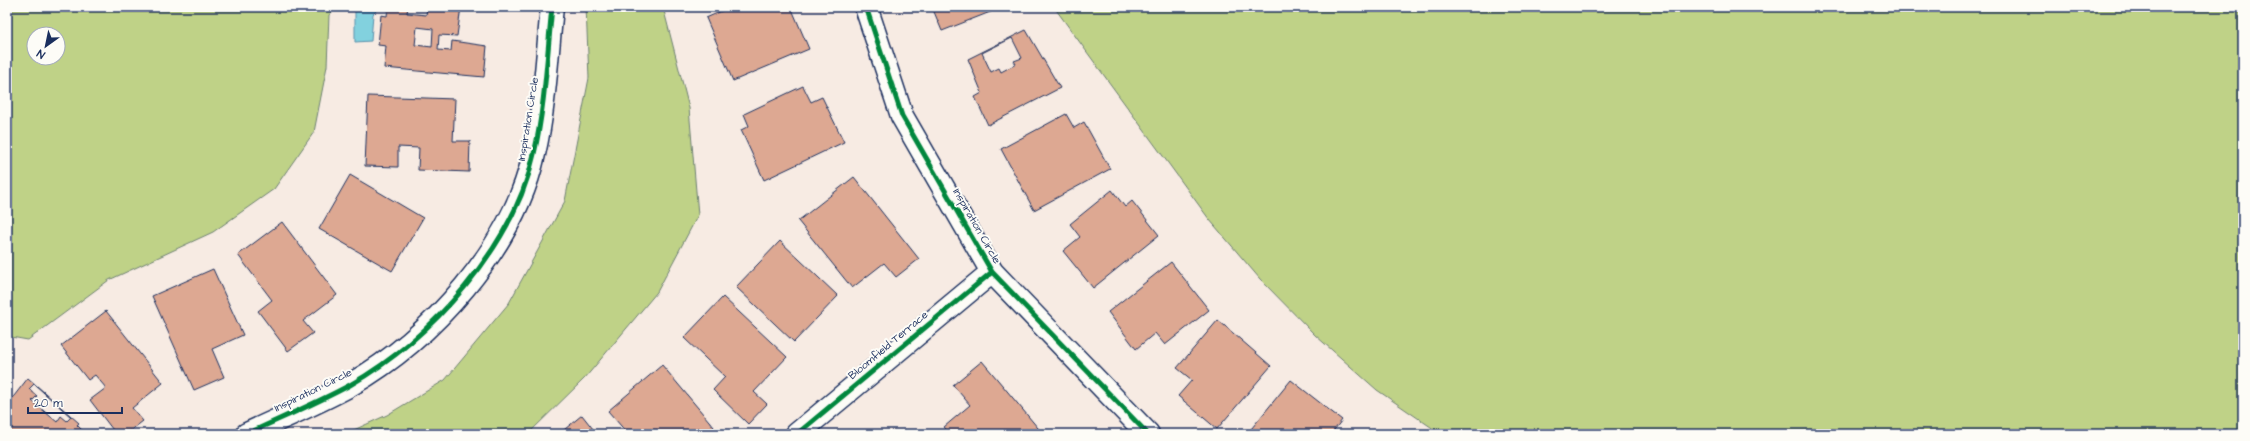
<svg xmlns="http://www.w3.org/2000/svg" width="2250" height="441" viewBox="0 0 2250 441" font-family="'Architects Daughter',sans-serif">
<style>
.green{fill:#bfd287;stroke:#6d8072;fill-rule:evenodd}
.water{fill:#82d1de;stroke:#5990ab}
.building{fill:#dda892;stroke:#1b2f5e;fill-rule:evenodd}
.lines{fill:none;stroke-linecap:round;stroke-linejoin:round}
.minor-casing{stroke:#1b2f5e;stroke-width:25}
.minor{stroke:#fdfcf7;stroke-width:22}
.cycleway-casing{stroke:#fdfcf7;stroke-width:8}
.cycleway{stroke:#00873e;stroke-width:5}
.labels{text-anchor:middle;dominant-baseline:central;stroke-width:4;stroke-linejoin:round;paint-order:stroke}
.street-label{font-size:11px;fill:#1b2f5e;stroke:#fdfcf7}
</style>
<rect width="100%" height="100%" fill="#f7ebe3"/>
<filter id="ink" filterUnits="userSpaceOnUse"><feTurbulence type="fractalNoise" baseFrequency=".025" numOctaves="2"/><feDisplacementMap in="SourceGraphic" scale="8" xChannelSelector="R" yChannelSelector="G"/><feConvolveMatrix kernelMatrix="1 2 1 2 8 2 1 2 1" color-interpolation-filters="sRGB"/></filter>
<g filter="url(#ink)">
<g class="green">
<path d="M7 7H336L329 15 327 66 314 132 274 189 213 232 109 280 28 340 11 337 7 341ZM34 34H58V58H34Z"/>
<path d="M586 7H663L689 108 698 215 657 292 585 378 528 434H345L387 415 445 380 509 303 565 201 589 78Z"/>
<path d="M1054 7H2243V434H1441L1377 390 1315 335 1260 279 1209 219Z"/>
</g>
<path class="water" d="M355 7 379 8 373 14 371 41 355 42Z"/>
<g class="building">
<path d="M388 7H408L407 13 426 15 427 7H461L457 36 439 35 438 50 451 51 452 41 487 46 484 77 384 68 386 46 378 45 381 15 387 16ZM417 27 433 29 432 47 415 45Z"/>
<path d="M731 7H777V9L791 7 809 49 733 81 706 18Z"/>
<path d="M932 7H1003L942 31Z"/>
<path d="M1026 30 1060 88 988 125 975 97 982 93 968 59ZM1012 38 1022 58 1014 61 1016 64 1001 72 999 68 991 72 982 53Z"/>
<path d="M803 86 811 102 822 97 844 142 764 180 741 130 749 126 744 114Z"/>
<path d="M368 96 455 99 453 141H470L469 172 418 170 419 148 398 147V167L365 166Z"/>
<path d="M1066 114 1074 128 1084 122 1110 169 1034 210 1001 149Z"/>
<path d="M350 175 423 218 392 271 319 229Z"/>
<path d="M854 177 919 259 896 277 884 263 852 288 798 221Z"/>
<path d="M1112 190 1125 207 1132 201 1159 235 1093 288 1063 251 1080 237 1070 224Z"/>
<path d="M282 222 337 295 303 321 313 333 288 351 258 311 272 300 238 255Z"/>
<path d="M780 241 838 296 794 342 736 287Z"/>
<path d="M1171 262 1209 310 1165 345 1155 333 1136 349 1108 312Z"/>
<path d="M213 269 243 335 212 349 224 377 194 390 152 296Z"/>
<path d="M723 297 787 357 754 392 767 404 748 424 713 390 725 377 684 338Z"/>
<path d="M106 311 163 383 132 408 143 421 126 434H116L90 400 106 388 95 375 88 380 61 346Z"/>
<path d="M1218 320 1271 366 1217 429 1178 396 1192 380 1177 368Z"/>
<path d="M982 361 1043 434H950L944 427 970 405 953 385Z"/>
<path d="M662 365 714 427 706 434H628L608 411Z"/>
<path d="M28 378 79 423 77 425 86 434H7V405ZM34 384 71 417 67 421 61 416 57 422 32 401 37 396 29 389Z"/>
<path d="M1291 380 1342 420 1331 434H1247Z"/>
<path d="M582 415 597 434H559Z"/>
</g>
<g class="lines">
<defs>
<g id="minor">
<path d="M866 7 902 116 992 272 1148 434"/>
<path d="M247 434C281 418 317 403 350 385 431 339 514 246 534 154 545 106 547 56 552 7"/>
<path d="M797 434 992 272"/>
</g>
</defs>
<use href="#minor" class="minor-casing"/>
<use href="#minor" class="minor"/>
<defs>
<g id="cycleway">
<path d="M866 7 902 116 992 272 1148 434"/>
<path d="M247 434C281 418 317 403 350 385 431 339 514 246 534 154 545 106 547 56 552 7"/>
<path d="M797 434 992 272"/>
</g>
</defs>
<use href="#cycleway" class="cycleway-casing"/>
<use href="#cycleway" class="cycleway"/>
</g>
</g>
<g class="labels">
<g class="street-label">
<text transform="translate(528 119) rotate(-81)">Inspiration Circle</text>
<text transform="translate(977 226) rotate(60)">Inspiration Circle</text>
<text transform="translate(888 345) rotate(-40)">Bloomfield Terrace</text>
<text transform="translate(313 390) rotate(-26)">Inspiration Circle</text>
</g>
</g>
<rect width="2250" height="441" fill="none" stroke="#fdfcf7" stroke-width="24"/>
<rect x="12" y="12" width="2226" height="417" fill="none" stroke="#1b2f5e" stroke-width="1.5" filter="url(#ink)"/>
<g transform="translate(46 46) rotate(213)"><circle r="19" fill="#fdfcf7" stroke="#a3aaba"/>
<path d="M0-3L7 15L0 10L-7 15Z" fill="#1b2f5e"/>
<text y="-6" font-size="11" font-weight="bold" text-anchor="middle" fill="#1b2f5e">N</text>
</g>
<path d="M28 407v6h94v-6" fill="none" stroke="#1b2f5e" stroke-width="2"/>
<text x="34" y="407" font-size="12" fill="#1b2f5e" stroke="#fdfcf7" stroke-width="3" paint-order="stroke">20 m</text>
</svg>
